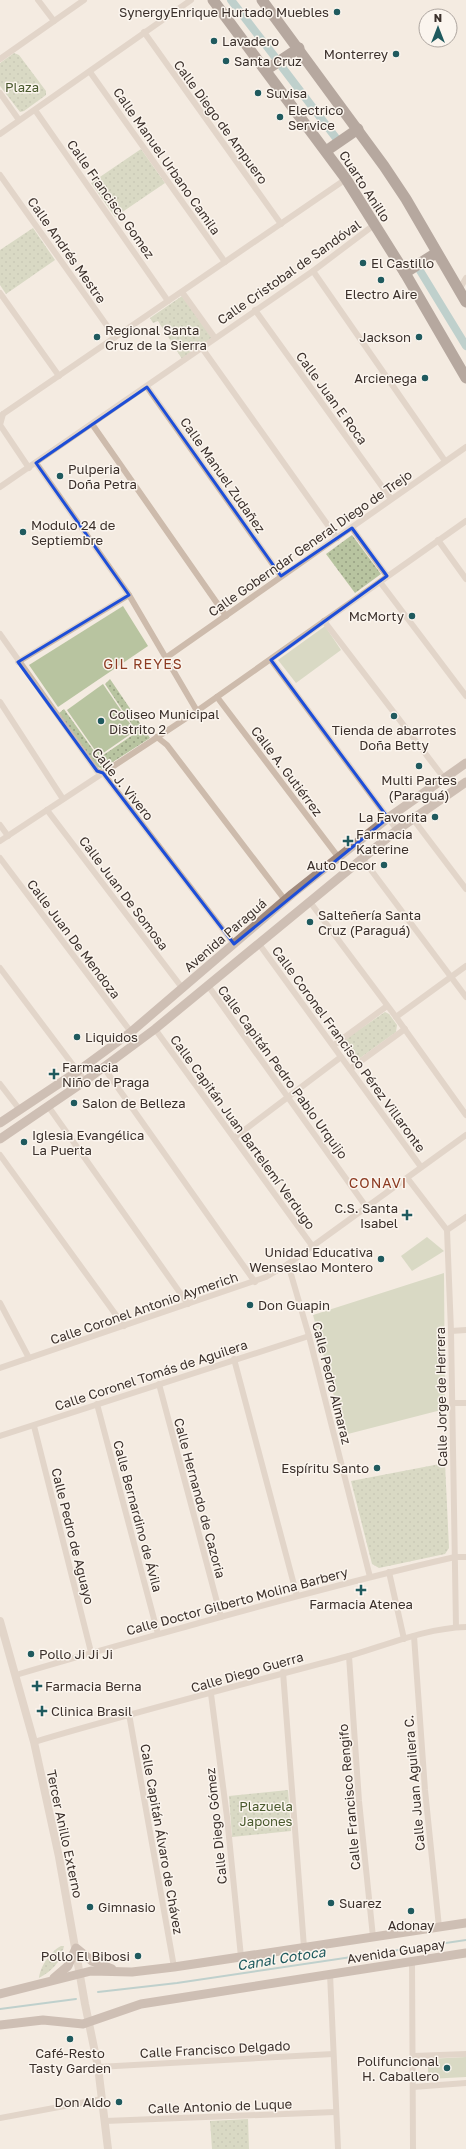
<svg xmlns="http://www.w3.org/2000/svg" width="466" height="2149" viewBox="0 0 466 2149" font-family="'Golos Text',sans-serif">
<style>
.grass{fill:#b8c4a0}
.park{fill:url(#park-dots)}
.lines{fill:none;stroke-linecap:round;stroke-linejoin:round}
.stream{stroke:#7fb0b2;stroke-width:2}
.canal{stroke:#7fb0b2;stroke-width:8}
.minor{stroke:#cdbbac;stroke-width:6}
.tertiary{stroke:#cdbbac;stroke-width:8}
.secondary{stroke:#a18a7d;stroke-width:9}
.trunk{stroke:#6c584f;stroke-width:11}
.marked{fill:none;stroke:#1d4ed8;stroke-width:3;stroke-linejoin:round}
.poi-dot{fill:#1f5a5e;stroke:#fbf5ee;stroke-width:1.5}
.labels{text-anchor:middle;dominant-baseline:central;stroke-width:3;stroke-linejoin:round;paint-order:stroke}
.poi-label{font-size:13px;fill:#3b302b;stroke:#fbf5ee;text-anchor:start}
.park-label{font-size:13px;fill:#4a5a2e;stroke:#fbf5ee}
.street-label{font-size:13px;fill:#3b302b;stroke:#fbf5ee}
.neighbourhood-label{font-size:14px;letter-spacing:1px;fill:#8c3b22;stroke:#fbf5ee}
.water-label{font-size:14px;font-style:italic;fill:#1f5a5e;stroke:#fbf5ee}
</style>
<defs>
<pattern id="park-dots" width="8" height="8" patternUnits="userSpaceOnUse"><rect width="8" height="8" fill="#b8c4a0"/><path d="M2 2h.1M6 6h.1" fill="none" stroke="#97a083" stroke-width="1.8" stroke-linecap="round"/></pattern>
</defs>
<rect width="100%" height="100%" fill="#f4ebe1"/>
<g class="grass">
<path d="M123 606 148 646 58 707 29 665Z"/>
<path d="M325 626 341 650 296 683 278 660Z"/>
<path d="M103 684 135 731 99 756 67 710Z"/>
<path d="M427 1237 444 1251 412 1271 401 1256Z"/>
<path d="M444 1273 445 1409 344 1435 313 1315Z"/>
<path d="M466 2057V2077L428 2079V2059Z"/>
</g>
<g class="park">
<path d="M14 53 19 55 46 91V95L24 111 20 112 0 86V63Z"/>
<path d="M141 149 165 183 115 217 91 183Z"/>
<path d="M33 228 55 260 6 294 0 285V250Z"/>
<path d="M182 296 212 338 182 359 158 321 153 323 150 318Z"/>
<path d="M352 535 381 574 355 593 326 554Z"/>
<path d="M110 679 150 738 102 769 96 766 58 714 64 709 99 758 137 732 105 684Z"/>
<path d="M385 1012 389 1014 397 1025 396 1032 356 1061 351 1060 340 1046 341 1042Z"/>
<path d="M445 1463 449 1548 445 1554 379 1568 372 1564 351 1481Z"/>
<path d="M288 1790 291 1831 232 1837 229 1796Z"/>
<path d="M61 1946H64C61 1962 53 1970 39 1978 40 1966 51 1951 61 1946Z"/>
<path d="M248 2119 249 2149H212L210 2121Z"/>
</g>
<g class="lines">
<g class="stream">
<path d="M98 1992 177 1983 466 1940"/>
<path d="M0 2009 76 1999"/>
</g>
<g class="canal">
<path d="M231 0 275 57"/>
<path d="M282 67 336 138"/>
<path d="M419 269 466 346"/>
</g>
<g class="minor">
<path d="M38 0 54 21"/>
<path d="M144 32 281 224"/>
<path d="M0 59 84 0"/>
<path d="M90 72 225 262"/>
<path d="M0 93 19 120"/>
<path d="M35 110 168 301"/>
<path d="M0 134 191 0"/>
<path d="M0 175 115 337"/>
<path d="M313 271 445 461"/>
<path d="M459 290 466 278"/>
<path d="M182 292 215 338"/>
<path d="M0 293 59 376"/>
<path d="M255 310 391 499"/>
<path d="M202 348 337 538"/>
<path d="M147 387 281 576"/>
<path d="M3 414 346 179"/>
<path d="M3 414 0 425 29 468"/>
<path d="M92 424 226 616"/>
<path d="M36 463 129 595 197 711"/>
<path d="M0 487 313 271 374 225"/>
<path d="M352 528 387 576"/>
<path d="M438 540 466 579"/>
<path d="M380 582 466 696"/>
<path d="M324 621 444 778"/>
<path d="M0 634 97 771 103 773 234 944"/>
<path d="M167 657 466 447"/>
<path d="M271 660 397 830"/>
<path d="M18 662 129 595"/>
<path d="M217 697 339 858"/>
<path d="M0 702 63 799"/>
<path d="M157 737 167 745 285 900"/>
<path d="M47 810 183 989"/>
<path d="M413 819 466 889"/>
<path d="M0 825 8 836"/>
<path d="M0 841 197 711 466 521"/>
<path d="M0 858 131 1032"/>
<path d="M362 858 466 997"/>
<path d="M310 902 396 1017 466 1115"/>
<path d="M259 944 421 1167"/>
<path d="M0 968 85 1081"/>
<path d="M209 987 367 1208"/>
<path d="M396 1017 466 966"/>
<path d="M155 1029 313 1247"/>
<path d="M334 1045 387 1006"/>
<path d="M104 1068 255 1282"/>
<path d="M350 1069 405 1029"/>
<path d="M0 1084 20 1110"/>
<path d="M48 1106 188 1304"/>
<path d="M234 1138 341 1057"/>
<path d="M0 1155 124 1326"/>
<path d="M408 1179 447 1230 451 1331 456 1627"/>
<path d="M447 1230 466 1217"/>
<path d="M288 1264 309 1336 370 1577"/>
<path d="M0 1303 29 1358"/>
<path d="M451 1331 466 1330"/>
<path d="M234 1359 297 1596"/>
<path d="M0 1368 266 1277 288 1264 466 1135"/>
<path d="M159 1384 221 1617"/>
<path d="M452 1403H466"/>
<path d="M97 1404 158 1634"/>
<path d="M34 1426 91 1652"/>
<path d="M0 1436 309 1336"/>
<path d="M389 1572 404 1639"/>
<path d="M414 1636 425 1790 439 1927"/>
<path d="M349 1656 359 1801 373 1937"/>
<path d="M283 1672 304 1947"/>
<path d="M16 1675C79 1656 142 1639 206 1621 289 1598 371 1576 455 1557H466"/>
<path d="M211 1694 227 1817 241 1957"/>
<path d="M129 1714 174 1967"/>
<path d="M34 1742C138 1711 244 1684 349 1656 387 1645 426 1628 466 1627"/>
<path d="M412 1960 413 2149"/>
<path d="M330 1974 338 2149"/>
<path d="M413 2056 466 2054"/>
<path d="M98 2067 333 2054"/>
<path d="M413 2087 466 2083"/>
<path d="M0 2118 102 2099"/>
<path d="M105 2121 335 2112"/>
</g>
<path class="tertiary" d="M0 1621 34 1742 59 1857 85 2004 98 2067 108 2149"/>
<g class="secondary">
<path d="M0 1123 78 1071 131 1032 292 894 388 818 466 763"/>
<path d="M0 1139 85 1081 155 1029 397 830 466 782"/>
<path d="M54 1978 68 1966 76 1948 92 1961 112 1969"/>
<path d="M0 1994 91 1971 132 1972 174 1967 466 1923"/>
<path d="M0 2025 43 2020 83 2024 141 2004 466 1953"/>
</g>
<g class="trunk">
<path d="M213 0 346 179 405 273 466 378"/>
<path d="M262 0 384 166 406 199 466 302"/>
<path d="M266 70 299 48"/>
<path d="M326 151 358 129"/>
<path d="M405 273 436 253"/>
</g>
</g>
<path d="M0 0H466V2149H0ZM147 387 281 576 352 528 387 576 271 660 388 818 234 944 103 773 97 771 18 662 129 595 36 463Z" fill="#f4ebe1" fill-opacity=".55" fill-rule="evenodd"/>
<path class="marked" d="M147 387 281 576 352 528 387 576 271 660 388 818 234 944 103 773 97 771 18 662 129 595 36 463Z"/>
<g class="poi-dot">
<circle cx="337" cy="12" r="4"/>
<circle cx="214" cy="41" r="4"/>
<circle cx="396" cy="54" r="4"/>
<circle cx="226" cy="61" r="4"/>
<circle cx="258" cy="93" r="4"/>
<circle cx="280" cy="117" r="4"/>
<circle cx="363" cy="263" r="4"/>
<circle cx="381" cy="280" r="4"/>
<circle cx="97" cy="337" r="4"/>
<circle cx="419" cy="337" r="4"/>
<circle cx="425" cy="378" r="4"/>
<circle cx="60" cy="476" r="4"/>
<circle cx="23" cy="532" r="4"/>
<circle cx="412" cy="616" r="4"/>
<circle cx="394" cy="716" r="4"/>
<circle cx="101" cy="721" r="4"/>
<circle cx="419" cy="766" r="4"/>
<circle cx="435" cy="817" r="4"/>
<path d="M346 835h4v4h4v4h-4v4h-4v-4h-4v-4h4z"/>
<circle cx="384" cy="865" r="4"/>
<circle cx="310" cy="922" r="4"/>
<circle cx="77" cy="1037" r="4"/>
<path d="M52 1068h4v4h4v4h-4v4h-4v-4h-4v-4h4z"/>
<circle cx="74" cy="1103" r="4"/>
<circle cx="24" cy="1142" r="4"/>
<path d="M405 1209h4v4h4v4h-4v4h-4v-4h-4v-4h4z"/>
<circle cx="381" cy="1259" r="4"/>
<circle cx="250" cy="1305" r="4"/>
<circle cx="377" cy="1468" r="4"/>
<path d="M359 1584h4v4h4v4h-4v4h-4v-4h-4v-4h4z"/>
<circle cx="31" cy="1654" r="4"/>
<path d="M35 1680h4v4h4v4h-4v4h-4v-4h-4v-4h4z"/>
<path d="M40 1705h4v4h4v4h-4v4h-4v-4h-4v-4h4z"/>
<circle cx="331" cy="1903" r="4"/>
<circle cx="90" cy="1907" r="4"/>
<circle cx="411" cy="1911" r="4"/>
<circle cx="138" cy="1956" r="4"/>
<circle cx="70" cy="2039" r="4"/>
<circle cx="447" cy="2068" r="4"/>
<circle cx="119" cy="2102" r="4"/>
</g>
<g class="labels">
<g class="poi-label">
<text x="329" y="12" text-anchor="end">SynergyEnrique Hurtado Muebles</text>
<text x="222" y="41">Lavadero</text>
<text x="388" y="54" text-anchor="end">Monterrey</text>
<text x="234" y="61">Santa Cruz</text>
<text x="266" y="93">Suvisa</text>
<text x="288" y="110">Electrico<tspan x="288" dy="15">Service</tspan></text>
<text x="371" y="263">El Castillo</text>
<text x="381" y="294" text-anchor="middle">Electro Aire</text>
<text x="105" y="330">Regional Santa<tspan x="105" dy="15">Cruz de la Sierra</tspan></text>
<text x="411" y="337" text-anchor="end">Jackson</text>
<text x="417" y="378" text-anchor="end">Arcienega</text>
<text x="68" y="469">Pulperia<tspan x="68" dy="15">Doña Petra</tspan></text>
<text x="31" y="525">Modulo 24 de<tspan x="31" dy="15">Septiembre</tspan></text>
<text x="404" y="616" text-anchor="end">McMorty</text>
<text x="109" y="714">Coliseo Municipal<tspan x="109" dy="15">Distrito 2</tspan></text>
<text x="394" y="730" text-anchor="middle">Tienda de abarrotes<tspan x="394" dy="15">Doña Betty</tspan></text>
<text x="419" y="780" text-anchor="middle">Multi Partes<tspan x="419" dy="15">(Paraguá)</tspan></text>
<text x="427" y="817" text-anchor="end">La Favorita</text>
<text x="356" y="834">Farmacia<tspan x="356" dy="15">Katerine</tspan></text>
<text x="376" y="865" text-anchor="end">Auto Decor</text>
<text x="318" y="915">Salteñería Santa<tspan x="318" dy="15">Cruz (Paraguá)</tspan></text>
<text x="85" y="1037">Liquidos</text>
<text x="62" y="1067">Farmacia<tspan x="62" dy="15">Niño de Praga</tspan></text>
<text x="82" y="1103">Salon de Belleza</text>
<text x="32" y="1135">Iglesia Evangélica<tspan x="32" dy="15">La Puerta</tspan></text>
<text x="398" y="1208" text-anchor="end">C.S. Santa<tspan x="398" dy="15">Isabel</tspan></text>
<text x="373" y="1252" text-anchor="end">Unidad Educativa<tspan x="373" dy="15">Wenseslao Montero</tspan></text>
<text x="258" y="1305">Don Guapin</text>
<text x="369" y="1468" text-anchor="end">Espíritu Santo</text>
<text x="361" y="1604" text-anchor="middle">Farmacia Atenea</text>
<text x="39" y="1654">Pollo Ji Ji Ji</text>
<text x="45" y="1686">Farmacia Berna</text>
<text x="51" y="1711">Clinica Brasil</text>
<text x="339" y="1903">Suarez</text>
<text x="98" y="1907">Gimnasio</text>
<text x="411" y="1925" text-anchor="middle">Adonay</text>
<text x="130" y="1956" text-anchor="end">Pollo El Bibosi</text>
<text x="70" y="2053" text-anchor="middle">Café-Resto<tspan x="70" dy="15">Tasty Garden</tspan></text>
<text x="439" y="2061" text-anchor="end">Polifuncional<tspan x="439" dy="15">H. Caballero</tspan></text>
<text x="111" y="2102" text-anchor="end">Don Aldo</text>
</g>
<g class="park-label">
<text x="22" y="87">Plaza</text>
<text x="266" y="1806">Plazuela<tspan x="266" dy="15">Japones</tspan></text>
</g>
<g class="street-label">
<text transform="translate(221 122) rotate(54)">Calle Diego de Ampuero</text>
<text transform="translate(167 161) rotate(55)">Calle Manuel Urbano Camila</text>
<text transform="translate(365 186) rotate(57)">Cuarto Anillo</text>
<text transform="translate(111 199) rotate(55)">Calle Francisco Gomez</text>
<text transform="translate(67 250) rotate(55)">Calle Andrés Mestre</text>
<text transform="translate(289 272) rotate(-35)">Calle Cristobal de Sandóval</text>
<text transform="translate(332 398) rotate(54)">Calle Juan E Roca</text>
<text transform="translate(223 475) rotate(55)">Calle Manuel Zudañez</text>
<text transform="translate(310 543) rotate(-35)">Calle Goberndar General Diego de Trejo</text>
<text transform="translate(287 771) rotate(53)">Calle A. Gutiérrez</text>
<text transform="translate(123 784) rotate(51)">Calle J. Vivero</text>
<text transform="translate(124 893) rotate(53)">Calle Juan De Somosa</text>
<text transform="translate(225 935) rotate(-41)">Avenida Paraguá</text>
<text transform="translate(74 939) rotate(53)">Calle Juan De Mendoza</text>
<text transform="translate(349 1049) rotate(54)">Calle Coronel Francisco Pérez Villaronte</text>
<text transform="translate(283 1072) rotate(54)">Calle Capitán Pedro Pablo Urquijo</text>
<text transform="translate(243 1132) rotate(54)">Calle Capitán Juan Bartelemí Verdugo</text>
<text transform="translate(144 1308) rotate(-19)">Calle Coronel Antonio Aymerich</text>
<text transform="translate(151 1375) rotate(-18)">Calle Coronel Tomás de Aguilera</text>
<text transform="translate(332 1383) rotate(76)">Calle Pedro Almaraz</text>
<text transform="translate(441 1397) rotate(-91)">Calle Jorge de Herrera</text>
<text transform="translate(200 1498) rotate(75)">Calle Hernando de Cazoria</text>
<text transform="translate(138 1516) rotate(75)">Calle Bernardino de Ávila</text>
<text transform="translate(73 1536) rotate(76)">Calle Pedro de Aguayo</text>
<text transform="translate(237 1601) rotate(-15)">Calle Doctor Gilberto Molina Barbery</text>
<text transform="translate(247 1672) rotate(-16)">Calle Diego Guerra</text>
<text transform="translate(414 1783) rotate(-95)">Calle Juan Aguilera C.</text>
<text transform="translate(349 1797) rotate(-95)">Calle Francisco Rengifo</text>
<text transform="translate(216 1826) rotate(-96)">Calle Diego Gómez</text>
<text transform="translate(65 1834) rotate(78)">Tercer Anillo Externo</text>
<text transform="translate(162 1839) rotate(80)">Calle Capitán Álvaro de Chávez</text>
<text transform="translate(396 1951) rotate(-9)">Avenida Guapay</text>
<text transform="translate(215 2049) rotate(-3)">Calle Francisco Delgado</text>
<text transform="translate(220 2106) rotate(-2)">Calle Antonio de Luque</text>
</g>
<g class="neighbourhood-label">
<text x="143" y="663">GIL REYES</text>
<text x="378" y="1182">CONAVI</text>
</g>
<g class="water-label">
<text transform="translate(281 1958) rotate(-9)">Canal Cotoca</text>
</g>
</g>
<g transform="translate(438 28)"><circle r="19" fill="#fbf5ee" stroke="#aea6a0"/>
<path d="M0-3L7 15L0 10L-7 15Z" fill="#1f5a5e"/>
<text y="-6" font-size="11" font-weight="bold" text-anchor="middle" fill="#3b302b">N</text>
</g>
</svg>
